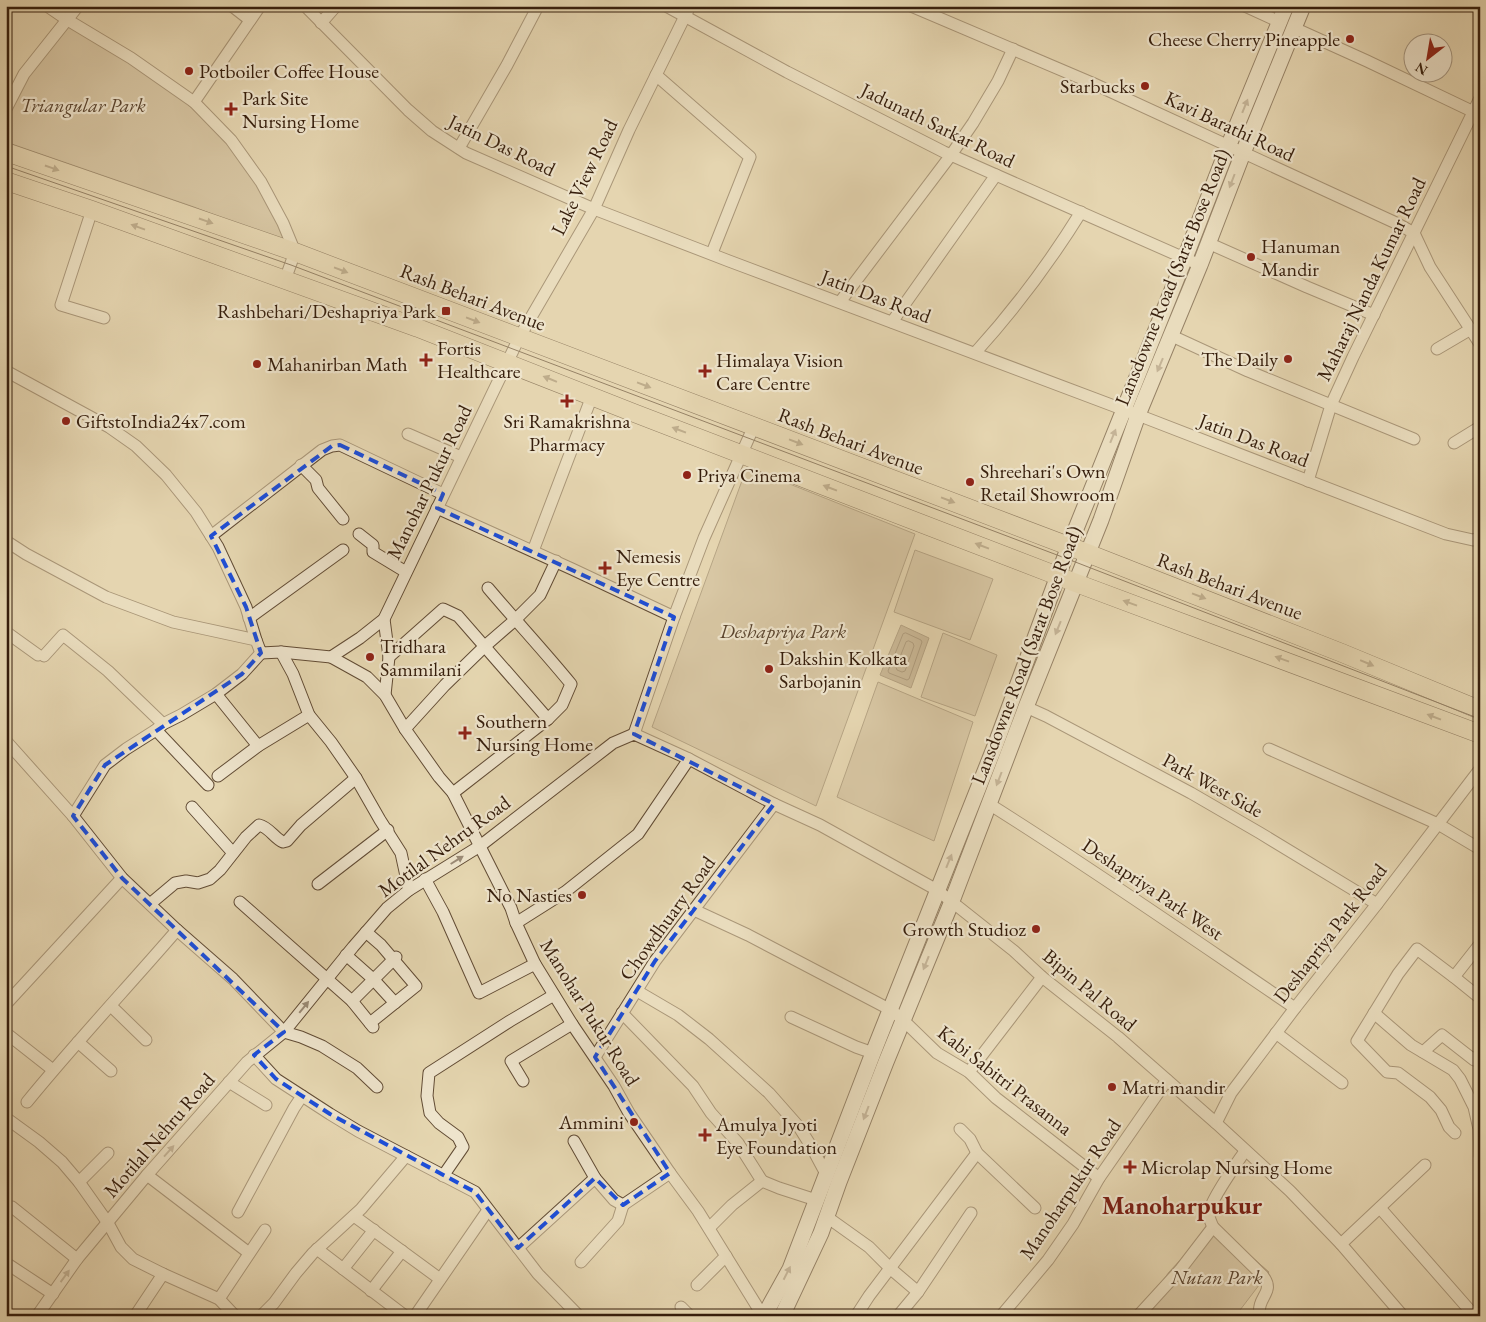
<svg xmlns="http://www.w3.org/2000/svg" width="1486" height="1322" viewBox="0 0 1486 1322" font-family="'EB Garamond',serif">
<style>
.green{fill:#c7b794;stroke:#7e6a50}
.water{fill:#aa9778;stroke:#7c674d}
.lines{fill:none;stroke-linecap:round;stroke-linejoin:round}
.shore{stroke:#705a42;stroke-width:1}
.minor-casing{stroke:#624c35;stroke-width:13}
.secondary-casing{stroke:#361e0c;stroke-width:17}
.primary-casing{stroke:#361e0c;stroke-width:19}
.minor{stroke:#eee4cc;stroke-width:11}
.secondary{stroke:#eee4cc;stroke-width:15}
.primary{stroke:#e5d6b0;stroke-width:18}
.tram{stroke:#361e0c;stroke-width:1}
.oneway{fill:#9b8b76}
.oneway2{fill:#8e7a5e}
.marked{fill:none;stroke:#1d4ed8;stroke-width:4;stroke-dasharray:10 6;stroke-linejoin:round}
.poi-dot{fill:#8f2418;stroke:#eee4cc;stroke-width:2}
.labels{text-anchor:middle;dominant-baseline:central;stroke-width:4.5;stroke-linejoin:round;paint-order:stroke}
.poi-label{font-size:20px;fill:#361e0c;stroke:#eee4cc;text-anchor:start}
.park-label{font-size:20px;font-style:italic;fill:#5a442e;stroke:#eee4cc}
.street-label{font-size:20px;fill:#361e0c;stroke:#eee4cc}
.district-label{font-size:25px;font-weight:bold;fill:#7a1f14;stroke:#eee4cc}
</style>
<rect width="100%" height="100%" fill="#e5d6b0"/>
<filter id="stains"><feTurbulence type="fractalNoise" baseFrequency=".004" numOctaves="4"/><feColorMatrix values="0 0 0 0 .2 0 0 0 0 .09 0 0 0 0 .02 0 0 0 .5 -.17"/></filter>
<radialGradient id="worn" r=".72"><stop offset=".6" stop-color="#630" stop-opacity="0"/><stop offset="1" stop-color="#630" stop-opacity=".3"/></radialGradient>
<g class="green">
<path d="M66 23 131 63 191 105 227 140 257 183 282 228 286 243 194 207 6 142V106Z"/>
<path d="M747 467 915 534 816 806 652 727Z"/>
<path d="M915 550 993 579 970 640 894 612Z"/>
<path d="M943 633 997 655 975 716 921 697Z"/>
<path d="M878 682 973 722 934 841 837 797Z"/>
<path d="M1214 1224 1269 1272 1237 1314 1238 1316H1138L1169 1272Z"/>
</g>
<path class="water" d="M901 625 929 638 911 688 880 675Z"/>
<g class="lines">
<g class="shore">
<path d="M906 633 921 640 922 642 909 679 907 680 889 673 888 671 903 634Z"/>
<path d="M909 641 913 643 914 646 905 671 902 672 897 670 896 667 906 642Z"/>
</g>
<defs>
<g id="minor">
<path d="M47 6 66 19 131 58 194 102 231 140 261 182 283 223 295 252 285 280"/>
<path d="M232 6 250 20"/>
<path d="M305 6 408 110 432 131 466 153 594 209 729 261 1138 415 1446 534 1473 540 1480 538"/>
<path d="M666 6 787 72 944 152 1200 265"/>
<path d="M911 6 1092 83 1396 223 1414 233 1430 267 1480 344"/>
<path d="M1245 6 1280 22"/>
<path d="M321 23 336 6"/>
<path d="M1294 28 1367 61 1478 114"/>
<path d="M656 75 750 157 712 253"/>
<path d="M194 102 260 6"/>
<path d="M6 109 24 74 78 6"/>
<path d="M459 148 507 65 538 6"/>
<path d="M92 210 61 305 104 318"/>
<path d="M1208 243 1307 287 1374 315"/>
<path d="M840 302 951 155 973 123 998 81 1013 49"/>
<path d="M892 322 996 175"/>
<path d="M1172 336 1248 371 1414 439"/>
<path d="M1437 349 1471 329"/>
<path d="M975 353C1015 309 1050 262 1081 212"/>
<path d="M6 371 109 427 136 446 166 475 196 512 218 547 246 607 256 640"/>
<path d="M408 434 461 457"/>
<path d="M1454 443 1480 427"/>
<path d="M301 465 316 480 318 488 343 519"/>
<path d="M1308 481 1331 405 1353 357 1480 98"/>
<path d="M437 508 572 569 674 617"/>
<path d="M359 534 373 545V552L406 572"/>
<path d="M211 536 322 450 332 446 340 445 443 494"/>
<path d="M6 541 26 554 106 597 173 622 256 640 261 653 281 652 331 657 360 638 384 619 519 338 594 209 629 130 690 6"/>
<path d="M533 551 592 396"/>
<path d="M249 618 343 550"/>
<path d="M384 619 389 657 385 695"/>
<path d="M6 632 38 655"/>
<path d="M281 652 293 674 309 715 331 742 356 778 380 820 401 853 409 890"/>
<path d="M44 656 63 635 108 671 163 724"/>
<path d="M331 657 367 677 385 695 405 729 439 777 453 793 511 908 516 923 535 964 572 1024 614 1086 629 1113 670 1173 698 1211 763 1316"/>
<path d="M389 657 443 609 458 616 548 719 562 705 571 684C544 651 515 620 488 588"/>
<path d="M216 694 258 746"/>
<path d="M1026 707 1046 716 1191 793 1260 833 1377 904"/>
<path d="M405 729 445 685 485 646 515 620 540 595 556 561"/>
<path d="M156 730 208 785"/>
<path d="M634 734 674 617 704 538 754 426"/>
<path d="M6 741 73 816 122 878 177 930 233 979 284 1032 301 1037 322 1046 357 1068 377 1087"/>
<path d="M1269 749 1438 824 1480 849"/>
<path d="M218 776 258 746 309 715"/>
<path d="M453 793 548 719"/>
<path d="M989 804C1093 869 1193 939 1295 1008"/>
<path d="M192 807 233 853"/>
<path d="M73 816 105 765 126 749 156 730 163 724 181 715 216 694 242 674 261 653"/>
<path d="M425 879 443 912 479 993 535 964"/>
<path d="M318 884 388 830"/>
<path d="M240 902 352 1001 373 1027"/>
<path d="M150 904 175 883 186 881 198 883 210 879 220 870 246 837 259 825C269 827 274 838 283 842L287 841 301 825 356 778"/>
<path d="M694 910 748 935 891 1010 903 1020 937 1053 969 1072 996 1098 1099 1178"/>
<path d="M516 923 565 892 638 834 689 759"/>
<path d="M366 932 381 945 416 986 370 1023"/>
<path d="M346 955 373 979 395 1003"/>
<path d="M1454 977 1480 944"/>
<path d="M637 991 678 1015 709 1039 769 1093 799 1127 811 1146 826 1174"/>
<path d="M352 1001 396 957"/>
<path d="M6 1004 122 878"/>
<path d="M111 1006 146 1040"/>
<path d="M622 1013 693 1086 711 1113 738 1143 762 1181"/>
<path d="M1374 1013 1411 1045 1453 1070 1460 1079 1474 1107 1479 1129 1480 1156"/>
<path d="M791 1017 856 1047 873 1053"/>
<path d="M6 1033 53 1070"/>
<path d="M1276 1033 1342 1083"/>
<path d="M78 1042 111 1071"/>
<path d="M1423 1052 1442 1035 1474 1060 1480 1054"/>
<path d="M254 1055 276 1079 330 1114 358 1131 475 1192 538 1274 579 1316"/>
<path d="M595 1057 655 961 774 804"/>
<path d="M969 1072 1042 977"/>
<path d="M523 1081 511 1061 572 1024"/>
<path d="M229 1082 266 1105"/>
<path d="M27 1102C75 1043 127 988 177 930"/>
<path d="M6 1118 39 1142 62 1162 79 1182 108 1223 121 1247 133 1259 163 1274 219 1299 235 1316"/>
<path d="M1216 1123 1231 1093 1295 1008 1377 904 1480 769"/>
<path d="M960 1129 970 1139 977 1153 1035 1208"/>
<path d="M1455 1133 1449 1127 1441 1110 1430 1097 1398 1073 1387 1072 1357 1041 1398 974 1417 949 1454 977 1480 998"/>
<path d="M574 1141 595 1178"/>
<path d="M1245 1151C1237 1163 1211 1199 1209 1212 1208 1217 1211 1222 1213 1227L1263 1276C1276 1293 1256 1296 1260 1316"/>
<path d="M147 1175 249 1253"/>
<path d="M443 1176 463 1147 458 1137 439 1123 430 1113 427 1096 429 1073 510 1021 554 995"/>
<path d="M79 1182 108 1153"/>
<path d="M12 1207 77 1259"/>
<path d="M1380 1208 1473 1314"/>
<path d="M238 1212 294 1108 302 1096"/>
<path d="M354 1216 440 1279"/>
<path d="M827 1217 869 1247 891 1269 918 1292"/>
<path d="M709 1228 732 1205 762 1181 779 1188 816 1200"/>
<path d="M1341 1244 1425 1165"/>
<path d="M518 1248 595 1178 614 1200 623 1205 670 1173"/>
<path d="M317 1249 405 1316"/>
<path d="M581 1262 618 1221 623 1205"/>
<path d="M6 1263 53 1294"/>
<path d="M343 1269 374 1230"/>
<path d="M697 1285 726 1256"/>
<path d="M371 1291 402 1251"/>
<path d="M219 1299 265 1230"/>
<path d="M681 1307 690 1316"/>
<path d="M37 1316 77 1259 147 1175 247 1062 284 1032 353 947 387 908 409 890 480 846 613 743 634 734 689 759 774 804 820 825 937 890 1014 951 1042 977 1118 1037 1216 1123 1290 1191 1341 1244 1403 1316"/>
<path d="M135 1316 163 1274"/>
<path d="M261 1316 274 1303 296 1273 313 1253 361 1209 406 1156"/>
<path d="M415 1316 488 1210"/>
<path d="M856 1316 869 1296 977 1153"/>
<path d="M898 1316 918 1292 971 1213"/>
<path d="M1001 1316 1048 1260 1073 1224 1099 1178 1167 1080"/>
<path d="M1138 1316 1180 1270 1213 1227"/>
</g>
<g id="secondary">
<path d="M764 1316 790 1269 873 1053 995 746 1069 546 1185 258 1228 147 1286 6"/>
<path d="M782 1316 821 1233 839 1182 886 1062 952 901 1026 707 1101 520 1138 415 1200 265 1243 153 1303 6"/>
</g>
<g id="primary">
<path d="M6 152 295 252 1087 553 1342 653 1480 710"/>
<path d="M6 181 92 210 418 328 634 413 1076 583 1480 734"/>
</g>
</defs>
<use href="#minor" class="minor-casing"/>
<use href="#secondary" class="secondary-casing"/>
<use href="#primary" class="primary-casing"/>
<use href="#minor" class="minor"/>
<use href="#secondary" class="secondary"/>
<use href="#primary" class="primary"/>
<path class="tram" d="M6 166 291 265 1065 558 1480 719"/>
</g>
<defs><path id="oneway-solid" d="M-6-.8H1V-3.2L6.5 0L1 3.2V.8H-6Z" transform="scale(1.25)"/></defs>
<g class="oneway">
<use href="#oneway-solid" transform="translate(1245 106) rotate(-68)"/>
<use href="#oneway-solid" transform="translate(1232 181) rotate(111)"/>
<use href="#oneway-solid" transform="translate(1160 365) rotate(113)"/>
<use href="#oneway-solid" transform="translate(1113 436) rotate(-68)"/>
<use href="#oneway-solid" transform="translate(1058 628) rotate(112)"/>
<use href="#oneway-solid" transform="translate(999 779) rotate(111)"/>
<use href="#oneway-solid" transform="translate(457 860) rotate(-32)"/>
<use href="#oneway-solid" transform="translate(949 861) rotate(-68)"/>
<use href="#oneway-solid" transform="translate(926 963) rotate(112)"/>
<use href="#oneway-solid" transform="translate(304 1007) rotate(-51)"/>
<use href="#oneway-solid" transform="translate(866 1113) rotate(111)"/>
<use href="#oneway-solid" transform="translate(169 1151) rotate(-48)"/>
<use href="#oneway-solid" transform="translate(787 1273) rotate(-63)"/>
<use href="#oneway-solid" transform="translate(65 1276) rotate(-54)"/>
</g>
<g class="oneway2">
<use href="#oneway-solid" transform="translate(52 168) rotate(19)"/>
<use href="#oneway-solid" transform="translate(206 221) rotate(19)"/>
<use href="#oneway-solid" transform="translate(138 227) rotate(-160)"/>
<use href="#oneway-solid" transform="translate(341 270) rotate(21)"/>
<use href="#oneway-solid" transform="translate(473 320) rotate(21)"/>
<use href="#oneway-solid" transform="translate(550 379) rotate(-158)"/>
<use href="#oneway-solid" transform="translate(644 385) rotate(21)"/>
<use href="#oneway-solid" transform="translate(679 430) rotate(-159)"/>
<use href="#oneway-solid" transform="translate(796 442) rotate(21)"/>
<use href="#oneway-solid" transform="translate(830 488) rotate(-159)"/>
<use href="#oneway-solid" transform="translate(948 500) rotate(21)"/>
<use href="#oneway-solid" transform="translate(982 546) rotate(-159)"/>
<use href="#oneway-solid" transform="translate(1199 596) rotate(21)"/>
<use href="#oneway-solid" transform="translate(1130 603) rotate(-160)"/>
<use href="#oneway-solid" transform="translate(1282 659) rotate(-160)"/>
<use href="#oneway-solid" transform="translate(1367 663) rotate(23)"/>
<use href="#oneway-solid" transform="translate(1434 717) rotate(-159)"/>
</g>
<path d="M0 0H1486V1322H0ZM340 445 443 494 437 508 674 617 634 734 774 804 655 961 595 1057 670 1173 623 1205 595 1178 518 1248 475 1192 330 1114 276 1079 254 1055 284 1032 122 878 73 816 105 765 242 674 261 653 246 607 211 536 332 446Z" fill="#e5d6b0" fill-opacity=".55" fill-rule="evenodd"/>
<path class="marked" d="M340 445 443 494 437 508 674 617 634 734 774 804 655 961 595 1057 670 1173 623 1205 595 1178 518 1248 475 1192 330 1114 276 1079 254 1055 284 1032 122 878 73 816 105 765 242 674 261 653 246 607 211 536 332 446Z"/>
<g class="poi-dot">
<circle cx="1350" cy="39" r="5"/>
<circle cx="189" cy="71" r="5"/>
<circle cx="1145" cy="86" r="5"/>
<path d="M228.5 101.5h5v5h5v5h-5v5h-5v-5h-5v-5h5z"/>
<circle cx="1251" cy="257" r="5"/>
<rect x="441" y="306" width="10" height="10" rx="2.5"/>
<circle cx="1288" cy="359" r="5"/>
<path d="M423.5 352.5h5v5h5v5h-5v5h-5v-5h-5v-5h5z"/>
<circle cx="257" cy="364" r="5"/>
<path d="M702.5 363.5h5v5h5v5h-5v5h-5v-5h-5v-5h5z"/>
<path d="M564.5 393.5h5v5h5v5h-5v5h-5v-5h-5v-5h5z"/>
<circle cx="66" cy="421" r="5"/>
<circle cx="687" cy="475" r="5"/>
<circle cx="970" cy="482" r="5"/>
<path d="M602.5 560.5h5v5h5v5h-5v5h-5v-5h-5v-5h5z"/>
<circle cx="370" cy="657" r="5"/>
<circle cx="769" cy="669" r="5"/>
<path d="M462.5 725.5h5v5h5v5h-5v5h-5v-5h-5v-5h5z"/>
<circle cx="582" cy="895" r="5"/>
<circle cx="1036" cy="929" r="5"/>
<circle cx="1112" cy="1087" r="5"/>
<circle cx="634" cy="1122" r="5"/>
<path d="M702.5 1127.5h5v5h5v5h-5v5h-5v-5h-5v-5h5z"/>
<path d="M1127.5 1159.5h5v5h5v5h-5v5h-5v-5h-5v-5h5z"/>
</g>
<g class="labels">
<g class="poi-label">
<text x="1340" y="39" text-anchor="end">Cheese Cherry Pineapple</text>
<text x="199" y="71">Potboiler Coffee House</text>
<text x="1135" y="86" text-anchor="end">Starbucks</text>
<text x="242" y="98">Park Site<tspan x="242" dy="23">Nursing Home</tspan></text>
<text x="1261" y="246">Hanuman<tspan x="1261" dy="23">Mandir</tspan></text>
<text x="436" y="311" text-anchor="end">Rashbehari/Deshapriya Park</text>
<text x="437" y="348">Fortis<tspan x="437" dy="23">Healthcare</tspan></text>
<text x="1278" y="359" text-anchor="end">The Daily</text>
<text x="716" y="360">Himalaya Vision<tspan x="716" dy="23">Care Centre</tspan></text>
<text x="267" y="364">Mahanirban Math</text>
<text x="76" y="421">GiftstoIndia24x7.com</text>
<text x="567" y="421" text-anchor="middle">Sri Ramakrishna<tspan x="567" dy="23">Pharmacy</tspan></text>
<text x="980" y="471">Shreehari's Own<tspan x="980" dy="23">Retail Showroom</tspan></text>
<text x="697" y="475">Priya Cinema</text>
<text x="616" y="556">Nemesis<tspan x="616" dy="23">Eye Centre</tspan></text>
<text x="380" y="646">Tridhara<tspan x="380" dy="23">Sammilani</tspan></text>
<text x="779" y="658">Dakshin Kolkata<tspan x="779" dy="23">Sarbojanin</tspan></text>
<text x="476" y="721">Southern<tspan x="476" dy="23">Nursing Home</tspan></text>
<text x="572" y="895" text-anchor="end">No Nasties</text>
<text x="1026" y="929" text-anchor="end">Growth Studioz</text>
<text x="1122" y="1087">Matri mandir</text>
<text x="624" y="1122" text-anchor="end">Ammini</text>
<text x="716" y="1124">Amulya Jyoti<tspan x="716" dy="23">Eye Foundation</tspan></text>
<text x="1141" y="1167">Microlap Nursing Home</text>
</g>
<g class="park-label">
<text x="83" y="105">Triangular Park</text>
<text x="783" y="631">Deshapriya Park</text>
<text x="1217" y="1277">Nutan Park</text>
</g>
<g class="street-label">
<text transform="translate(938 125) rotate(26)">Jadunath Sarkar Road</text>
<text transform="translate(1230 126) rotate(25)">Kavi Barathi Road</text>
<text transform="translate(502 145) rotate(26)">Jatin Das Road</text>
<text transform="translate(584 177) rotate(-64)">Lake View Road</text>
<text transform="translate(1172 277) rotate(-68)">Lansdowne Road (Sarat Bose Road)</text>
<text transform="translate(1371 279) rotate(-64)">Maharaj Nanda Kumar Road</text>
<text transform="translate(876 296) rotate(21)">Jatin Das Road</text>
<text transform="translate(473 297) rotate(21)">Rash Behari Avenue</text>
<text transform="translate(1254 440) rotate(21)">Jatin Das Road</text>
<text transform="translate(851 441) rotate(21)">Rash Behari Avenue</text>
<text transform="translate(429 482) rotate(-64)">Manohar Pukur Road</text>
<text transform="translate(1230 586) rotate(21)">Rash Behari Avenue</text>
<text transform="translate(1026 655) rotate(-69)">Lansdowne Road (Sarat Bose Road)</text>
<text transform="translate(1213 785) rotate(29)">Park West Side</text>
<text transform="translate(444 846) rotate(-36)">Motilal Nehru Road</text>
<text transform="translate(1153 889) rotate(34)">Deshapriya Park West</text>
<text transform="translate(667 918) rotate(-54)">Chowdhuary Road</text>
<text transform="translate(1330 933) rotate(-52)">Deshapriya Park Road</text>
<text transform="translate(1090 990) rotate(40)">Bipin Pal Road</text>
<text transform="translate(590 1012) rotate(58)">Manohar Pukur Road</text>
<text transform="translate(1005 1080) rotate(38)">Kabi Sabitri Prasanna</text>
<text transform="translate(159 1135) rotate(-49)">Motilal Nehru Road</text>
<text transform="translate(1070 1189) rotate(-56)">Manoharpukur Road</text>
</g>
<g class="district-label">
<text x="1182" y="1205">Manoharpukur</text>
</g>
</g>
<rect width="1486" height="1322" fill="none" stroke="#e5d6b0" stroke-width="25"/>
<rect x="8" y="8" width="1471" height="1307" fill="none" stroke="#361e0c" stroke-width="2.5"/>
<rect x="12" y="12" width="1461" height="1297" fill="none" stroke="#361e0c"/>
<g transform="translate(1428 58) rotate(211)"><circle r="24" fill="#eee4cc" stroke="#a4957f"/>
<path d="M0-4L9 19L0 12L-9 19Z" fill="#8f2418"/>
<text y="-8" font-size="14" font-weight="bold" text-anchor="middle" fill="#361e0c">N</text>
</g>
<rect width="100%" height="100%" filter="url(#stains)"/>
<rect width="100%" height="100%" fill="url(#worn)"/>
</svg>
